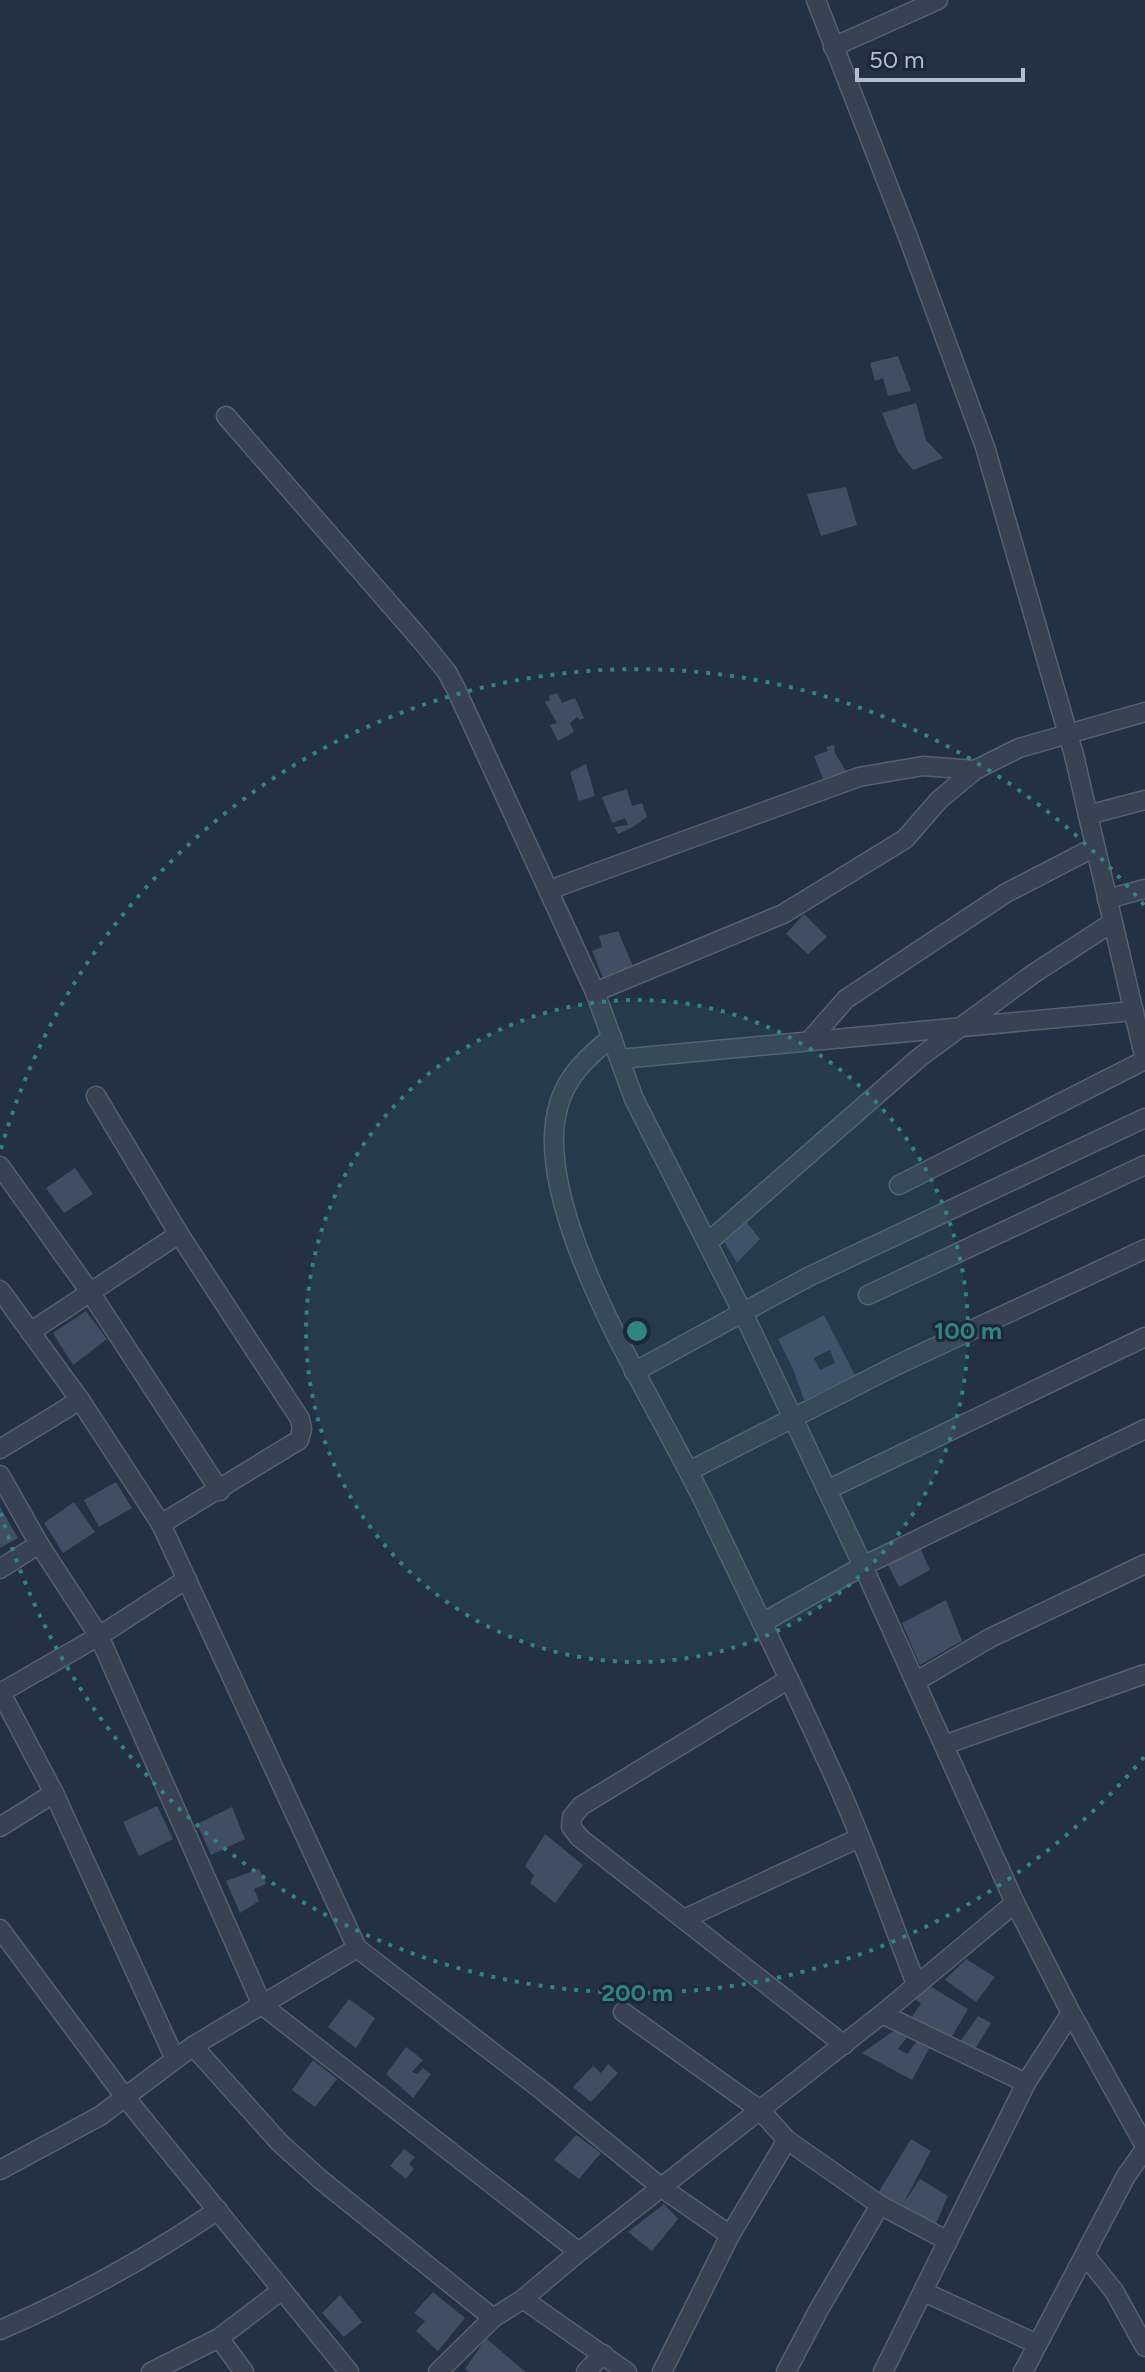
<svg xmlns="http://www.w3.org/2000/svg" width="1145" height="2372" viewBox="0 0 1145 2372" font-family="Figtree,sans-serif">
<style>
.building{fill:#404d63;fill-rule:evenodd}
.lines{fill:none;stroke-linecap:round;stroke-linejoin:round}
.street-casing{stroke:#566070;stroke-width:21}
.street{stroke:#384253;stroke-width:18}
.ring{fill:none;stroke:#308481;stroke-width:4;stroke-dasharray:4 8}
.centre{fill:#308481;stroke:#1d2738;stroke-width:4}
.ring-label{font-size:24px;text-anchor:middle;font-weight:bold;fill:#308481;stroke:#1d2738;stroke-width:6;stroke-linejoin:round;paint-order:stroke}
</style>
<rect width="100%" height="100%" fill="#243043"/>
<g class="building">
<path d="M898 356 911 391 888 396 883 378 875 381 870 363Z"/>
<path d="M916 403 926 440 943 458 913 470 898 452 882 413Z"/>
<path d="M846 487 857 525 821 536 807 494Z"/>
<path d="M557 693 562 703 575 698 584 718 580 720 577 717 570 723 574 732 558 741 550 725 557 723 545 702 550 700 549 696Z"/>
<path d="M834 745 835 753 846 771 824 781 814 756 828 751 826 747Z"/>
<path d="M586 764 595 796 579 801 570 772Z"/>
<path d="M627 789 632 806 642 803 647 817 633 827 618 834 614 827 628 825 625 818 612 823 602 797Z"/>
<path d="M804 914 827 937 808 954 786 934Z"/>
<path d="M618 931 636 973 606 985 592 951 602 947 599 936Z"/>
<path d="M75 1168 93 1194 64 1213 46 1188Z"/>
<path d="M743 1218 760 1239 737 1263 722 1238Z"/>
<path d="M86 1311 107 1339 73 1365 53 1333Z"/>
<path d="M824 1315 855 1375 804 1400 793 1369 778 1339ZM830 1350 835 1363 820 1370 814 1358Z"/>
<path d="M116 1482 132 1508 99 1527 84 1500Z"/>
<path d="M74 1502 95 1532 63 1553 44 1523Z"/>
<path d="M0 1507 18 1538 0 1548Z"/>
<path d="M918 1543 930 1570 899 1587 885 1559Z"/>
<path d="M946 1600 962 1641 920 1665 902 1623Z"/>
<path d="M157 1806 173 1839 139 1856 123 1822Z"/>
<path d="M232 1807 245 1839 211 1855 197 1824Z"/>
<path d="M545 1834 583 1865 555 1903 530 1883 534 1875 525 1866Z"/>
<path d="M259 1869 266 1884 254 1889 259 1901 240 1913 226 1881Z"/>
<path d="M966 1959 995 1977 976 2002 945 1980Z"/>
<path d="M928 1985 968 2009 951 2038 912 2017 921 2003 916 2000Z"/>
<path d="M349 1999 375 2018 356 2048 328 2027Z"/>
<path d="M978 2016 991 2023 975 2049 960 2042Z"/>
<path d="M895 2030 907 2037 898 2049 907 2054 917 2041 930 2047 912 2080 862 2053Z"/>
<path d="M406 2047 423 2060 412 2072 417 2074 423 2068 431 2074 413 2098 386 2074Z"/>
<path d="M313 2060 337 2079 315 2107 292 2090Z"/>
<path d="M608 2064 618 2073 591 2102 573 2087 593 2066 601 2073Z"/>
<path d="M576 2135 601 2153 579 2179 554 2160Z"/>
<path d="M911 2139 931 2151 903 2204 920 2179 948 2196 934 2228 878 2193Z"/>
<path d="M404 2149 415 2157 409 2164 414 2169 406 2179 390 2166Z"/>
<path d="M664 2204 678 2219 652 2251 628 2232Z"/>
<path d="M433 2292 465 2318 438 2351 416 2331 425 2321 414 2313Z"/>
<path d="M340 2295 362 2322 344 2337 322 2313Z"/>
<path d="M486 2338 515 2363 526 2372H469L465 2369Z"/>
</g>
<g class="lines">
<defs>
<g id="street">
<path d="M816 0 907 234 985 447 1074 755 1145 1060"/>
<path d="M833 47 938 0"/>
<path d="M226 416 421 640 447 672 456 689 595 992 634 1099 747 1321 863 1566 1015 1903 1071 2013 1145 2146"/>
<path d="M1088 815 1145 800"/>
<path d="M549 890 859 777 923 766 975 770"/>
<path d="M1107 899 1145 889"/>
<path d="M595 992 783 914 905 839 939 800 975 770 1019 748 1145 712"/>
<path d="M612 1037C577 1065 555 1089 554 1137 553 1174 565 1214 578 1249 612 1340 665 1421 707 1508 752 1603 799 1697 841 1792 869 1855 891 1920 916 1984"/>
<path d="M810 1040 846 999 1006 893 1095 847"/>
<path d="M620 1059 1134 1011"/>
<path d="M96 1096 179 1234 300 1419 302 1429 299 1440 161 1524"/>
<path d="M0 1166 90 1292 220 1491"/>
<path d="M899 1185 1145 1060"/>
<path d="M707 1243 920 1057 1033 974 1113 922"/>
<path d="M0 1290 80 1400 161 1524 357 1948 543 2091 662 2188 730 2235"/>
<path d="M868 1295 1145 1165"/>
<path d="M30 1332 179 1234"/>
<path d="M634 1372 808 1277 1145 1118"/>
<path d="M0 1449 80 1400"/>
<path d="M689 1471 893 1367 1145 1249"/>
<path d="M0 1475 39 1544 99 1636 262 2005 579 2252"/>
<path d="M827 1490 1145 1337"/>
<path d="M0 1569 39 1544"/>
<path d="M762 1623 863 1566 1145 1429"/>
<path d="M789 1679 581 1806 572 1817 571 1827 580 1838 844 2045"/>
<path d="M915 1682 990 1638 1145 1564"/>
<path d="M0 1693 99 1636 187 1579"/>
<path d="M1 1693 54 1793 175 2059"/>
<path d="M944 1745 1145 1674"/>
<path d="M0 1827 54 1793"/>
<path d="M684 1919 859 1838"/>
<path d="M0 1929 125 2097 349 2372"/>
<path d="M623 2012 760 2110 787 2140 880 2205 948 2241"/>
<path d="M882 2014 1026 2083"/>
<path d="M193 2046 279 2142 321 2180 493 2318"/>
<path d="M0 2170 100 2116 193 2046 357 1948"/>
<path d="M1085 2255 1114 2291 1145 2347"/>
<path d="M924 2292 1037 2344"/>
<path d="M523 2299 627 2372"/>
<path d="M0 2330C77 2297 149 2257 218 2210"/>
<path d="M219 2338 244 2372"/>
<path d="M151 2372 219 2338 282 2290"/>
<path d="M438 2372 493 2318 523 2299 579 2252 882 2014 1015 1903"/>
<path d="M586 2372 603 2354"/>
<path d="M662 2372 730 2235 787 2140"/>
<path d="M786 2372 818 2311 880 2205"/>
<path d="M883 2372 1026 2083 1071 2013"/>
<path d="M1023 2372 1126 2176 1145 2149"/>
</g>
</defs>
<use href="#street" class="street-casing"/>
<use href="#street" class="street"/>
</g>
<circle cx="637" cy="1331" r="331" fill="#308481" fill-opacity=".12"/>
<g class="ring">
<circle cx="637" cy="1331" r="331"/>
<path d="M1144 1757A662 662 0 0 1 1 1513M1 1149A662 662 0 0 1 1144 905"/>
</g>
<circle cx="637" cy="1331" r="12" class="centre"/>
<g class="ring-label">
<text x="968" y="1339">100 m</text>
<text x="637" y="2001">200 m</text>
</g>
<path d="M857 68v12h166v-12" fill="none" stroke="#b5bdcd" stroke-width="4"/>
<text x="869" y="68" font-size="24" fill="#b5bdcd" stroke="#1d2738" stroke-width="6" paint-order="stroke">50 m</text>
</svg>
